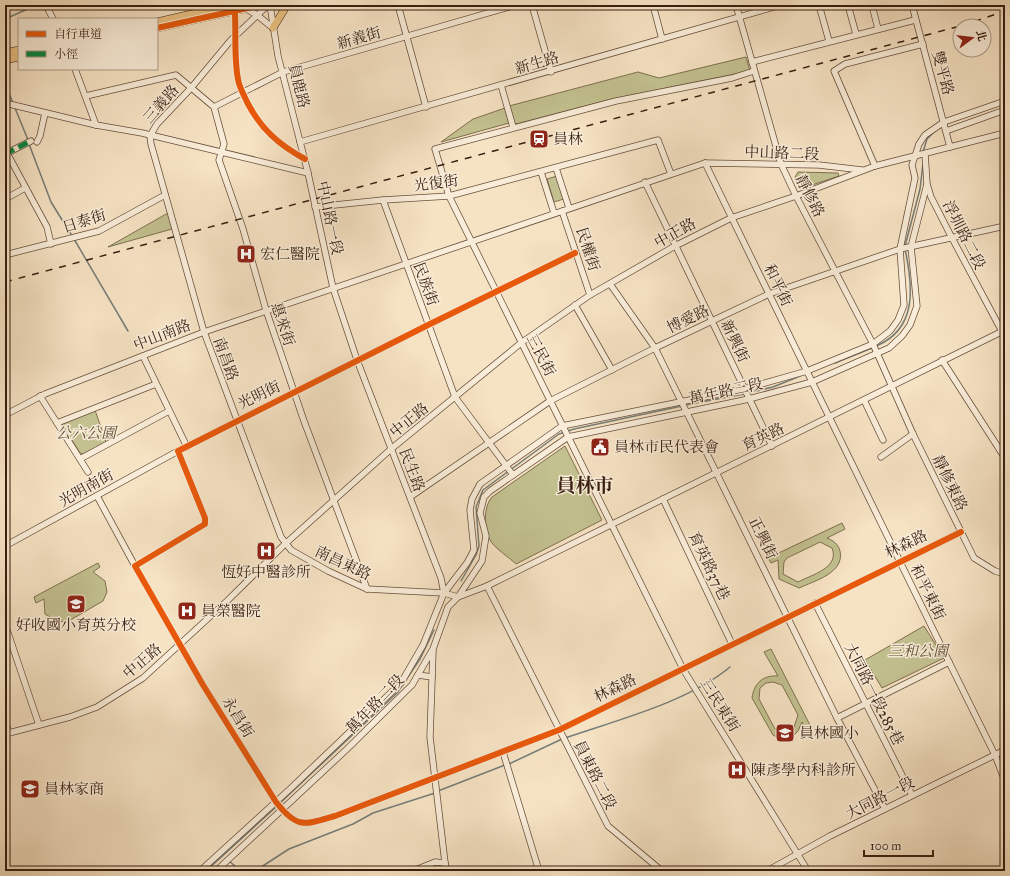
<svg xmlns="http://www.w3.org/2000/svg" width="1010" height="876" viewBox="0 0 1010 876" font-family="'IM FELL Great Primer','Noto Serif TC',serif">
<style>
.green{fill:#c3c190;stroke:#7e7050;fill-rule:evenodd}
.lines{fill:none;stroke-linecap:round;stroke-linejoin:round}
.stream{stroke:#767d77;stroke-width:1.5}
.minor-casing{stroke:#684f3d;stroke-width:7}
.major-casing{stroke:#381e10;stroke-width:8}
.minor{stroke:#f9edd9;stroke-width:5.5}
.major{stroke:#ebc282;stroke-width:7}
.rail{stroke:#381e10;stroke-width:1.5;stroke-dasharray:7 7;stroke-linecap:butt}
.quiet{stroke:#00873e;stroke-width:5;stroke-dasharray:10 5;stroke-linecap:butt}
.cycleway-casing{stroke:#f9edd9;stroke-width:8}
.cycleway{stroke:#e8590c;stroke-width:6}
.labels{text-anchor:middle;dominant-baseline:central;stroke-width:3;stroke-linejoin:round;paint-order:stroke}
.street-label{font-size:15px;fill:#381e10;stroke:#f9edd9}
.poi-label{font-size:15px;fill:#381e10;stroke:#f9edd9;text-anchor:start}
.park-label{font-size:15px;font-style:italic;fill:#624f36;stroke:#f9edd9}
.district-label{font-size:19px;font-weight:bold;fill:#381e10;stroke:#f9edd9}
</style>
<rect width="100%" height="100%" fill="#f6e3c4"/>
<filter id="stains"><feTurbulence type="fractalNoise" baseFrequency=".005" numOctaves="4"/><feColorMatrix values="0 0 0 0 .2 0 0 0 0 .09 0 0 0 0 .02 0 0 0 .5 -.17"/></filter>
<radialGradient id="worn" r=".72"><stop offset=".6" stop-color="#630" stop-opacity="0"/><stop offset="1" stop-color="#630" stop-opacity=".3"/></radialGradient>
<g class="green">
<path d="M746 57 750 71 612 99 516 124 513 121 509 106 638 72 659 78Z"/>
<path d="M505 108 509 123 441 142 473 119Z"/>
<path d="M798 172 838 173 839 176 803 188 799 186 795 177Z"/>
<path d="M557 176 564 199 554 202 547 179Z"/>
<path d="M168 213 172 229 108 247Z"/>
<path d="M95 410 106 442 83 454 80 453 62 424Z"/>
<path d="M565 446 602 520 516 564C510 558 493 547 490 540 484 529 483 507 492 497Z"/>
<path d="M842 523 845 529 827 538C834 541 838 544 840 551 845 573 814 581 799 588L779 579 778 560 771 563 768 558ZM820 542 832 548C840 568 811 575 798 582L783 574 784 562 787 558Z"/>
<path d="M98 563 100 567 93 572 105 581 107 592 103 601 67 622 57 621 45 614 44 599 36 603 34 597Z"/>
<path d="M924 626 944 658 882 688 865 660Z"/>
<path d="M771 649 812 729 806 732 802 722 798 731 791 738H779L773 735 752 698C754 683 763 675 778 676L764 652ZM773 682 782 685 798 715 794 727 786 732 775 729 759 699 760 688 766 683Z"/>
</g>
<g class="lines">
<g class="stream">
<path d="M5 19 37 5"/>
<path d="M5 84 13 103"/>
<path d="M15 108 28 140"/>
<path d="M29 144 51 202 72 236"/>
<path d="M923 152 927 139 934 132"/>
<path d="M74 239 128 331"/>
<path d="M905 246 920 189 923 164"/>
<path d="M876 346C918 329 913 286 905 249"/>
<path d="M835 363 872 348"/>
<path d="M748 393 773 387 805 374"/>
<path d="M685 405 744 394"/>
<path d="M461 581 476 555 479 546 476 507 483 490 559 434 574 429 682 406"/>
<path d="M565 738C617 720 688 702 730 667"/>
<path d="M509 764 562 739"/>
<path d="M438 791 505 765"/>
<path d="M280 803 397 693 420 659 434 630"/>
<path d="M229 861 241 871"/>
<path d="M206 871 277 806"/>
<path d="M255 871 289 849 353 824 373 813 435 793"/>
</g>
<defs>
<g id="minor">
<path d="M46 5 53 19"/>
<path d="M268 5 231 40 191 88 157 124 150 136 151 144 204 332 281 537 291 550 328 571 367 589 444 593 458 597 487 586 1005 330"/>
<path d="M270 5 278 56 308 173 333 288 357 360 441 578 444 593"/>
<path d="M398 5 426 107"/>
<path d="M532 5 551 72"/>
<path d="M653 5 662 39"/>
<path d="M736 5 781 164 796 196 873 344 913 434 974 558 995 571 1005 574"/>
<path d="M819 5 829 41"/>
<path d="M848 5 856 34"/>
<path d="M872 5 878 29"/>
<path d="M912 5 950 147"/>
<path d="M245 8 257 15 273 28"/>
<path d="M752 62 915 20"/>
<path d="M75 69 96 125"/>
<path d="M754 71 732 78 616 101 435 149 449 196 683 669 808 871"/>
<path d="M501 85 513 127"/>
<path d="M86 96 176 75 214 107 224 144 219 160 243 229 266 310 304 421 367 589"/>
<path d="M5 103 96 125 142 133 308 173"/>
<path d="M214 107 283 72 516 5"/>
<path d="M946 131 1005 110"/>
<path d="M37 142 40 136 45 113"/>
<path d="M300 142 781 5"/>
<path d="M7 153 47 227 51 244"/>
<path d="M5 154 31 141"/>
<path d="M705 163 949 662 995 755 1005 781"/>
<path d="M875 166 834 71 845 64 923 44"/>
<path d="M556 168 569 208"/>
<path d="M541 172 554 213"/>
<path d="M645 182 772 446"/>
<path d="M927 184 931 197 952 238 1005 337"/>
<path d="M5 199 25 188"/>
<path d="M383 200 455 397 513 475"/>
<path d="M315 207 383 200 449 196 658 140 671 174"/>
<path d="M562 211 590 295"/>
<path d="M575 253 428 325 178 451 205 518V524L135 566 203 685 276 802C297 829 304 825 335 816L559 730 961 532"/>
<path d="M5 255 99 231 165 195"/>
<path d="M610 284 655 348 837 718 885 809"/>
<path d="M575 305 612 370"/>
<path d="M143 356 187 447"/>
<path d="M942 360 1005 458"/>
<path d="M40 396 88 472"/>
<path d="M864 400 883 440"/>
<path d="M5 415 45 394 204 332 705 163 819 165 862 170"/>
<path d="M57 423 156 384"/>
<path d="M881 457 913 434"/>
<path d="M80 459 169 411"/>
<path d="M97 496 135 566"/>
<path d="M410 497 550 401 655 348 769 294 900 249 1005 226"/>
<path d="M663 499 732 644"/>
<path d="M5 546 178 451"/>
<path d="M487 586 608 826 662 871"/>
<path d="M815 603 912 795"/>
<path d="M5 624 39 725"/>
<path d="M433 651 430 737 446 871"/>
<path d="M418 675 432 677"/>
<path d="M837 718 949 662"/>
<path d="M5 721 9 733"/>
<path d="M5 734 70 717 97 707 143 678 227 601 285 544 391 449 521 343 590 295 675 246 731 218 796 196 875 166 1005 133"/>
<path d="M503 752 539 871"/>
<path d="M200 871 290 789 401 683 423 645 444 593 467 563 474 550 470 510 472 499 480 484 562 426 744 389 807 371 873 344 890 331 898 320 904 305 900 249 915 178 912 165 919 144 925 135 944 122 1005 101"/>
<path d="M216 871 346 750 412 685 433 649 448 607 458 597 482 561 486 536 480 513 484 497 490 491 568 437 749 399 812 382 889 348 902 336 910 325 917 306 911 247 927 184 925 154"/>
<path d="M413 871 435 862 445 863"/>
<path d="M767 871 830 836 1005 750"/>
</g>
<g id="major">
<path d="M157 22 230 5"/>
<path d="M157 28 261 5"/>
<path d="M273 28 287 5"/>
<path d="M5 53 19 50"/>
<path d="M5 60 19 57"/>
</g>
</defs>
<use href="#minor" class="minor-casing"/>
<use href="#major" class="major-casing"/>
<use href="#minor" class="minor"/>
<use href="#major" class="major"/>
<g class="rail">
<path d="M961 26 1005 11"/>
<path d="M5 282 960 26"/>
</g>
<path class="quiet" d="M5 154 31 141"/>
<defs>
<g id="cycleway">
<path d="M235 15C236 36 234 59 238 79 239 87 244 95 247 102 261 129 279 145 305 159"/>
<path d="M157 28 261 5"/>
<path d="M575 253 428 325 178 451 205 518V524L135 566 203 685 276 802C297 829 304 825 335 816L559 730 961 532"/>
</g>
</defs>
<use href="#cycleway" class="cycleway-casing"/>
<use href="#cycleway" class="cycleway"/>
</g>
<defs>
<symbol id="station-square" viewBox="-11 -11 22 22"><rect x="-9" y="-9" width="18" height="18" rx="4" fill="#8f2418" stroke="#f9edd9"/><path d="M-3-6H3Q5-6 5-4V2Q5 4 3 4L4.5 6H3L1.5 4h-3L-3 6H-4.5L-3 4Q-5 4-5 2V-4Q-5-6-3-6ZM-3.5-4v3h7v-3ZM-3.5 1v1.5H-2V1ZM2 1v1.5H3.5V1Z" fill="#fff"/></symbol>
<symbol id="hospital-square" viewBox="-11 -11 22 22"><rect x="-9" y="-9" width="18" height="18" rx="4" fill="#8f2418" stroke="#f9edd9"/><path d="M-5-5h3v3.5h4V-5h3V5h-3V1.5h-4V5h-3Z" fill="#fff"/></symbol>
<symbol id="civic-square" viewBox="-11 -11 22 22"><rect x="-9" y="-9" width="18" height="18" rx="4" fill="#8f2418" stroke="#f9edd9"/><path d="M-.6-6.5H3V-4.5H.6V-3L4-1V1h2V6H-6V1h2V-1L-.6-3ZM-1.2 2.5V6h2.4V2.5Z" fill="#fff"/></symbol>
<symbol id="school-square" viewBox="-11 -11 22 22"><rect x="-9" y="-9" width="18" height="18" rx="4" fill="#8f2418" stroke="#f9edd9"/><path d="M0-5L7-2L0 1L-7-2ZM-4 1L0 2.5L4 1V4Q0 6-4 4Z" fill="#fff"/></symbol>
</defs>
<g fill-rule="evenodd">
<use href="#station-square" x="528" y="128" width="22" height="22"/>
<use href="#hospital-square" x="235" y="243" width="22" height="22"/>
<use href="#civic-square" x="589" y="436" width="22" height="22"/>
<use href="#hospital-square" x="255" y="540" width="22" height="22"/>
<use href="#school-square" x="65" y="593" width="22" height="22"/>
<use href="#hospital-square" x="176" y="600" width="22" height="22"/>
<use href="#school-square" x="774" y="722" width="22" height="22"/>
<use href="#hospital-square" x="726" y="759" width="22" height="22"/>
<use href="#school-square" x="19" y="778" width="22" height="22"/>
</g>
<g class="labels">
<g class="street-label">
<text transform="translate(359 38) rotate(-16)">新義街</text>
<text transform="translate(537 63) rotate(-16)">新生路</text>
<text transform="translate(943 73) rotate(75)">雙平路</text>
<text transform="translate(299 86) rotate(76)">員鹿路</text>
<text transform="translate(161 104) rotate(-49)">三義路</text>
<text transform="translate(782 153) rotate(2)">中山路二段</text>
<text transform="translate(436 183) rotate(-7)">光復街</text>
<text transform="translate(810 196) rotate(63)">靜修路</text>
<text transform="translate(330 218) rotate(78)">中山路一段</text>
<text transform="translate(84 221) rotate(-18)">日泰街</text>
<text transform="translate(675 233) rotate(-29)">中正路</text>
<text transform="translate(964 235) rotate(63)">浮圳路二段</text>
<text transform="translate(588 249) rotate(72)">民權街</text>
<text transform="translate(426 284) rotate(70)">民族街</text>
<text transform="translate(778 285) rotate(64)">和平街</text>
<text transform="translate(688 319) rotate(-26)">博愛路</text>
<text transform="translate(283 324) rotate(72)">惠來街</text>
<text transform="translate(162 335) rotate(-21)">中山南路</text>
<text transform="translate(735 341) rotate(64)">新興街</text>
<text transform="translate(541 355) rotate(63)">三民街</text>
<text transform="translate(226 359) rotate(70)">南昌路</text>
<text transform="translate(726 391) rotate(-12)">萬年路三段</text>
<text transform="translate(259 395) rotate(-26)">光明街</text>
<text transform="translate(409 420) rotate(-39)">中正路</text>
<text transform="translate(763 437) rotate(-26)">育英路</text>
<text transform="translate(412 470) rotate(69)">民生路</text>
<text transform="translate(950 483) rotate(64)">靜修東路</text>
<text transform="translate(86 488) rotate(-29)">光明南街</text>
<text transform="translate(763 538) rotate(64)">正興街</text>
<text transform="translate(906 544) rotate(-26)">林森路</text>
<text transform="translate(343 563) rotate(25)">南昌東路</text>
<text transform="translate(709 566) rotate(64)">育英路37巷</text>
<text transform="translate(928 592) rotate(64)">和平東街</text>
<text transform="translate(142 661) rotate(-40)">中正路</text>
<text transform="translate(615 688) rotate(-26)">林森路</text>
<text transform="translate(874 694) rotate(63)">大同路一段285巷</text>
<text transform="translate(375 704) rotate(-46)">萬年路二段</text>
<text transform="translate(720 705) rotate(58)">三民東街</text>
<text transform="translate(238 717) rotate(58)">永昌街</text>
<text transform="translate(595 775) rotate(63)">員東路二段</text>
<text transform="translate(880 798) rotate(-27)">大同路一段</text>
</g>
<g class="poi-label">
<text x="553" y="139">員林</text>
<text x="260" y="254">宏仁醫院</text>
<text x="614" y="447">員林市民代表會</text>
<text x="266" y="572" text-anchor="middle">恆好中醫診所</text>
<text x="201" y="611">員榮醫院</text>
<text x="76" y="625" text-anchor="middle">好收國小育英分校</text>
<text x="799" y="733">員林國小</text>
<text x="751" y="770">陳彥學內科診所</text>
<text x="44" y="789">員林家商</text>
</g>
<g class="park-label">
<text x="86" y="433">公六公園</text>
<text x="918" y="651">三和公園</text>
</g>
<g class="district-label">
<text x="585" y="485">員林市</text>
</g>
</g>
<rect width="1010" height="876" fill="none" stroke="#f6e3c4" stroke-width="20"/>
<rect x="6" y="6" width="998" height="864" fill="none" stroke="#381e10" stroke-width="2"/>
<rect x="10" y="10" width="990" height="856" fill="none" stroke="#381e10"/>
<rect x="18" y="18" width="140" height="52" fill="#f9edd9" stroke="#ac9a89"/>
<rect x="26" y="31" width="20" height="6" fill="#e8590c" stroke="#ac9a89"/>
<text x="54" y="38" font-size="12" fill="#381e10">自行車道</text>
<rect x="26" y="51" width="20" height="6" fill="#00873e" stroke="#ac9a89"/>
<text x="54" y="58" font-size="12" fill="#381e10">小徑</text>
<g transform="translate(972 38) rotate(75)"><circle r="19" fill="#f9edd9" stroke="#ac9a89"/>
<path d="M0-3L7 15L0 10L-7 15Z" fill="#8f2418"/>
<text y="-6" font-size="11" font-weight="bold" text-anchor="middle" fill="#381e10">北</text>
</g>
<path d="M864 850v6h69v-6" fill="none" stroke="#381e10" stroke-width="2"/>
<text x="870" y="850" font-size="12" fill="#381e10" stroke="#f9edd9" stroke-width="3" paint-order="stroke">100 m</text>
<rect width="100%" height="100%" filter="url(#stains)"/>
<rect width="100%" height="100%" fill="url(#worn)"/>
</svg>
